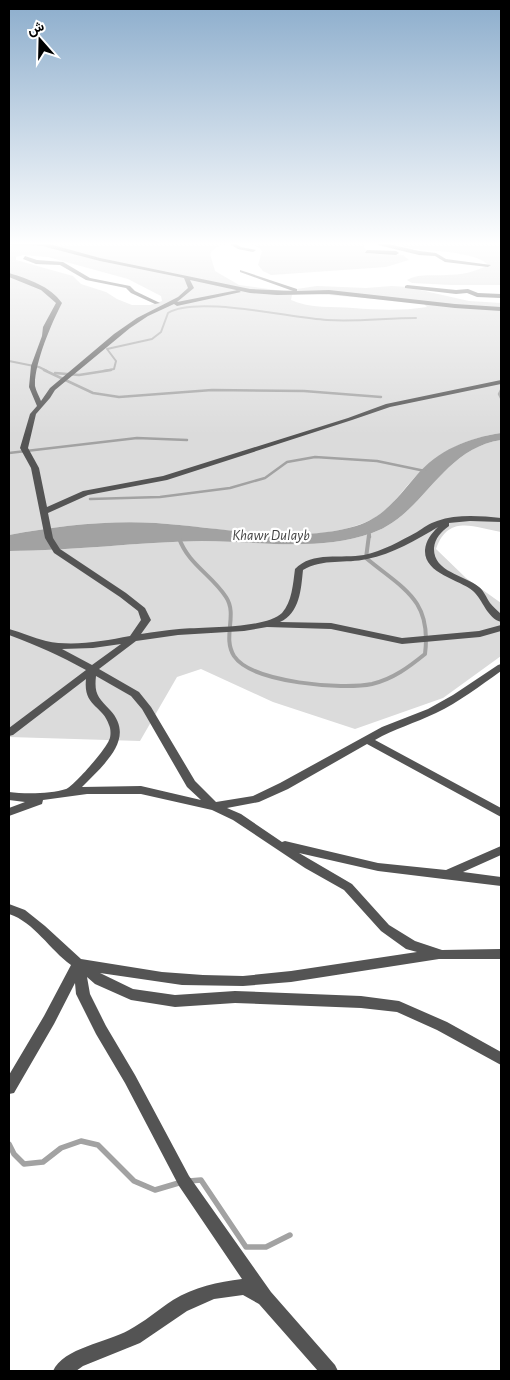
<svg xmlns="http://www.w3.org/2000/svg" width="510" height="1380" viewBox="0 0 510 1380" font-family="'Alegreya Sans',Vazirmatn,sans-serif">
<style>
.green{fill:#dbdbdb;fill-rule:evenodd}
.water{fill:#a2a2a2}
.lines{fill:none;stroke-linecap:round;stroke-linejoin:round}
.stream-far3{stroke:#a2a2a2;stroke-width:2}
.stream-far2{stroke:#a2a2a2;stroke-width:2.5}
.stream-far1{stroke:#a2a2a2;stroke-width:4}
.stream{stroke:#a2a2a2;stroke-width:5.5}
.street{fill:#545454;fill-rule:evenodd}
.labels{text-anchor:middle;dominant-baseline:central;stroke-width:4.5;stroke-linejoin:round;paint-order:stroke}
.water-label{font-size:15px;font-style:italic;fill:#434343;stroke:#fff}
</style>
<rect width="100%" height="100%" fill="#fff"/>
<g class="green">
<path d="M9 242H370L364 244V247L369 254 403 255 409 260 386 267 271 275 263 271 258 265 262 251C252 239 217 240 210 254L215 271 239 285 283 291 317 286 366 288 392 286 407 287 469 301 501 303V433C468 438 441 450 418 474 396 496 389 516 355 526 295 545 218 527 156 523 107 520 57 526 9 535ZM23 255 48 257 128 279 161 296 162 301 150 305H132L117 299 106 292 81 284 73 276 16 260V257ZM298 294H318L423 303 427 307C401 311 379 310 353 308 333 306 310 309 291 300L292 295Z"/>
<path d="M384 242H501V285H451L412 283 407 280C418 273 434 276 446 275 461 275 475 272 488 265 477 252 432 251 415 249 404 247 394 244 384 242Z"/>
<path d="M501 440V532C474 527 448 514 436 549L466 578 501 603V656L443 698 355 729 273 702 201 669 177 677 140 741 9 737V551C73 551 137 542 202 541 258 541 318 552 372 533 424 515 441 449 501 440Z"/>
</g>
<path class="water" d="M501 433V440C441 449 424 515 372 533 318 552 258 541 202 541 137 542 73 551 9 551V535C57 526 107 520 156 523 217 527 297 544 356 526 383 518 398 497 416 476 438 450 468 438 501 433Z"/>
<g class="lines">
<g class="stream-far3">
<path d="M9 361 39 367 47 371"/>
<path d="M103 371 114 369 116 361 107 349 152 339 161 332 168 313C196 295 290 318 327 320 357 322 386 318 416 318"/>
</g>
<g class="stream-far2">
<path d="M44 370 93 393 119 397 212 390 304 391 381 397"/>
<path d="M55 373 79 375 111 370"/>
<path d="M501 390 499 394 501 398"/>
<path d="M9 453 137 438 187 440"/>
<path d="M90 499 160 497 230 488 265 478 287 462 315 457 377 461 425 471"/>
<path d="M369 531 370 537"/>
</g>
<path class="stream-far1" d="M179 538C188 564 212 575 226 597 238 615 222 637 234 656 252 683 343 690 372 684 393 679 409 667 425 654 432 599 403 589 366 558L369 535"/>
<g class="stream">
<path d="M9 1144 14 1154 24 1164 43 1162 61 1148 81 1141 98 1145 134 1181 155 1190 182 1182"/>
<path d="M189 1181 201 1180 246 1247H266L290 1235"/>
</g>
<g class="street">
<path d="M42 242 100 258 250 289 293 291 240 272V270L297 289V291L329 290 455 304 501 307V311L455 308 329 294 277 295 250 293 190 280 194 288 177 302 238 290 241 292 177 306 174 304 148 316 130 328 55 390 50 398 36 414 28 448 39 468 47 507 83 491 163 476 348 418 386 404 501 380V384L390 407 352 420 167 480 88 495 48 513 53 538 60 549 126 593 145 608 151 620 141 634C154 632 166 630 179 629 202 627 266 629 282 613 292 602 293 584 295 569 312 551 342 559 364 555 383 551 400 541 417 532 423 528 430 523 437 521 457 514 480 516 501 518V522L470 521 449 523V526C441 532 435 538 434 548 433 572 464 575 479 587 484 591 486 597 490 603 493 607 497 610 501 614V622C487 618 483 600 473 591 459 579 424 574 425 550 426 540 431 534 438 527 416 540 393 554 367 559 346 564 323 558 303 570 301 589 300 613 280 622L331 623 402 638 479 631 501 625V631L480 637 402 644 331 629 267 627 244 631 178 635 136 641 99 669 139 692 151 707 195 781 216 802 253 796 280 783 382 727 428 709 453 695 498 665 501 664V671C480 686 459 702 436 713 415 723 394 729 375 740L501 808V817L367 744 288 789 259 802 227 808 241 814 282 842 285 841 378 863 446 870 501 846V855L463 872 501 877V886L378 871 299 853 352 884 389 925 415 941 442 950 501 949V959H439L291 982 243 986 182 985 100 973 133 989 175 995 235 991 361 996 399 1001 447 1022 501 1052V1065L437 1030 397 1012 361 1008 235 1003 175 1007 131 1000 95 984 87 977 90 994 106 1026 135 1075 189 1176 271 1292 335 1365 338 1371H318L259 1304 243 1295 214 1299 187 1311 140 1343 83 1366 76 1371H53C63 1348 108 1342 129 1330 144 1322 158 1310 173 1300 194 1287 218 1282 242 1279L179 1186 125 1083 96 1034 76 994 75 983 54 1024 14 1093 9 1094V1075L44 1016 71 965C50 950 34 922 9 914V904L25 910 45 926 81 959 162 972 203 975 243 976 291 971 417 952 406 949 381 931 344 890 305 868 233 820 212 810 141 794H87L43 800 42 804 9 816V808L25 802 9 800V792C24 794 51 794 66 789 73 787 107 748 109 740 111 737 111 729 109 725 103 705 83 707 86 679L13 735 9 736V728L86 670C59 655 38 646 9 635V629C21 632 33 638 46 641 73 647 103 641 130 636L141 620 138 611 120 597 54 553 45 538 31 468 20 448 30 414 37 406 29 387 31 366 42 336 43 327 56 303 41 290 9 277V273C28 279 50 286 62 303 52 322 34 364 35 386 36 391 39 396 41 401L50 388 114 334 137 318 178 297 188 288 184 278 100 261 42 246 9 245V242ZM121 644 92 665 62 649 93 648ZM96 676 131 696 142 709 187 787 201 800 141 786 82 787C102 766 137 739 110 710 98 697 94 694 96 676Z"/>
<path d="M233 242 241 247 256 250 253 252 238 249 231 245Z"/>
<path d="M380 242 419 251 436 253 446 259 491 265 488 267 445 262 435 256 419 255 378 245Z"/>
<path d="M367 250 396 251 399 253 396 255 365 253Z"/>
<path d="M25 256 37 260 63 262 90 278 130 286 135 291 160 303 155 304 131 293 126 288 86 280 60 265 36 264 23 259Z"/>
<path d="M407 285 456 290 468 289 478 293 501 294V298L477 297 467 293 456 294 405 288V286Z"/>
</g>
</g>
<linearGradient id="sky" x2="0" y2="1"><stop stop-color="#8cadcc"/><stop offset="0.56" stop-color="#fff"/><stop offset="1" stop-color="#fff" stop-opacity="0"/></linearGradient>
<rect width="510" height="435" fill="url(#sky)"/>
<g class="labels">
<g class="water-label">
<text x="271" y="535">Khawr Dulayb</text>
</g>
</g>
<rect width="510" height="1380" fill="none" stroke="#000000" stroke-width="20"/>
<g transform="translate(40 40) rotate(340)" stroke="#ffffff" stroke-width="4" paint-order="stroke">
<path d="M0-4L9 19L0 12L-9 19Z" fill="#000000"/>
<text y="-8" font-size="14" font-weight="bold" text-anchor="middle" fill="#000000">ش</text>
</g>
</svg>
